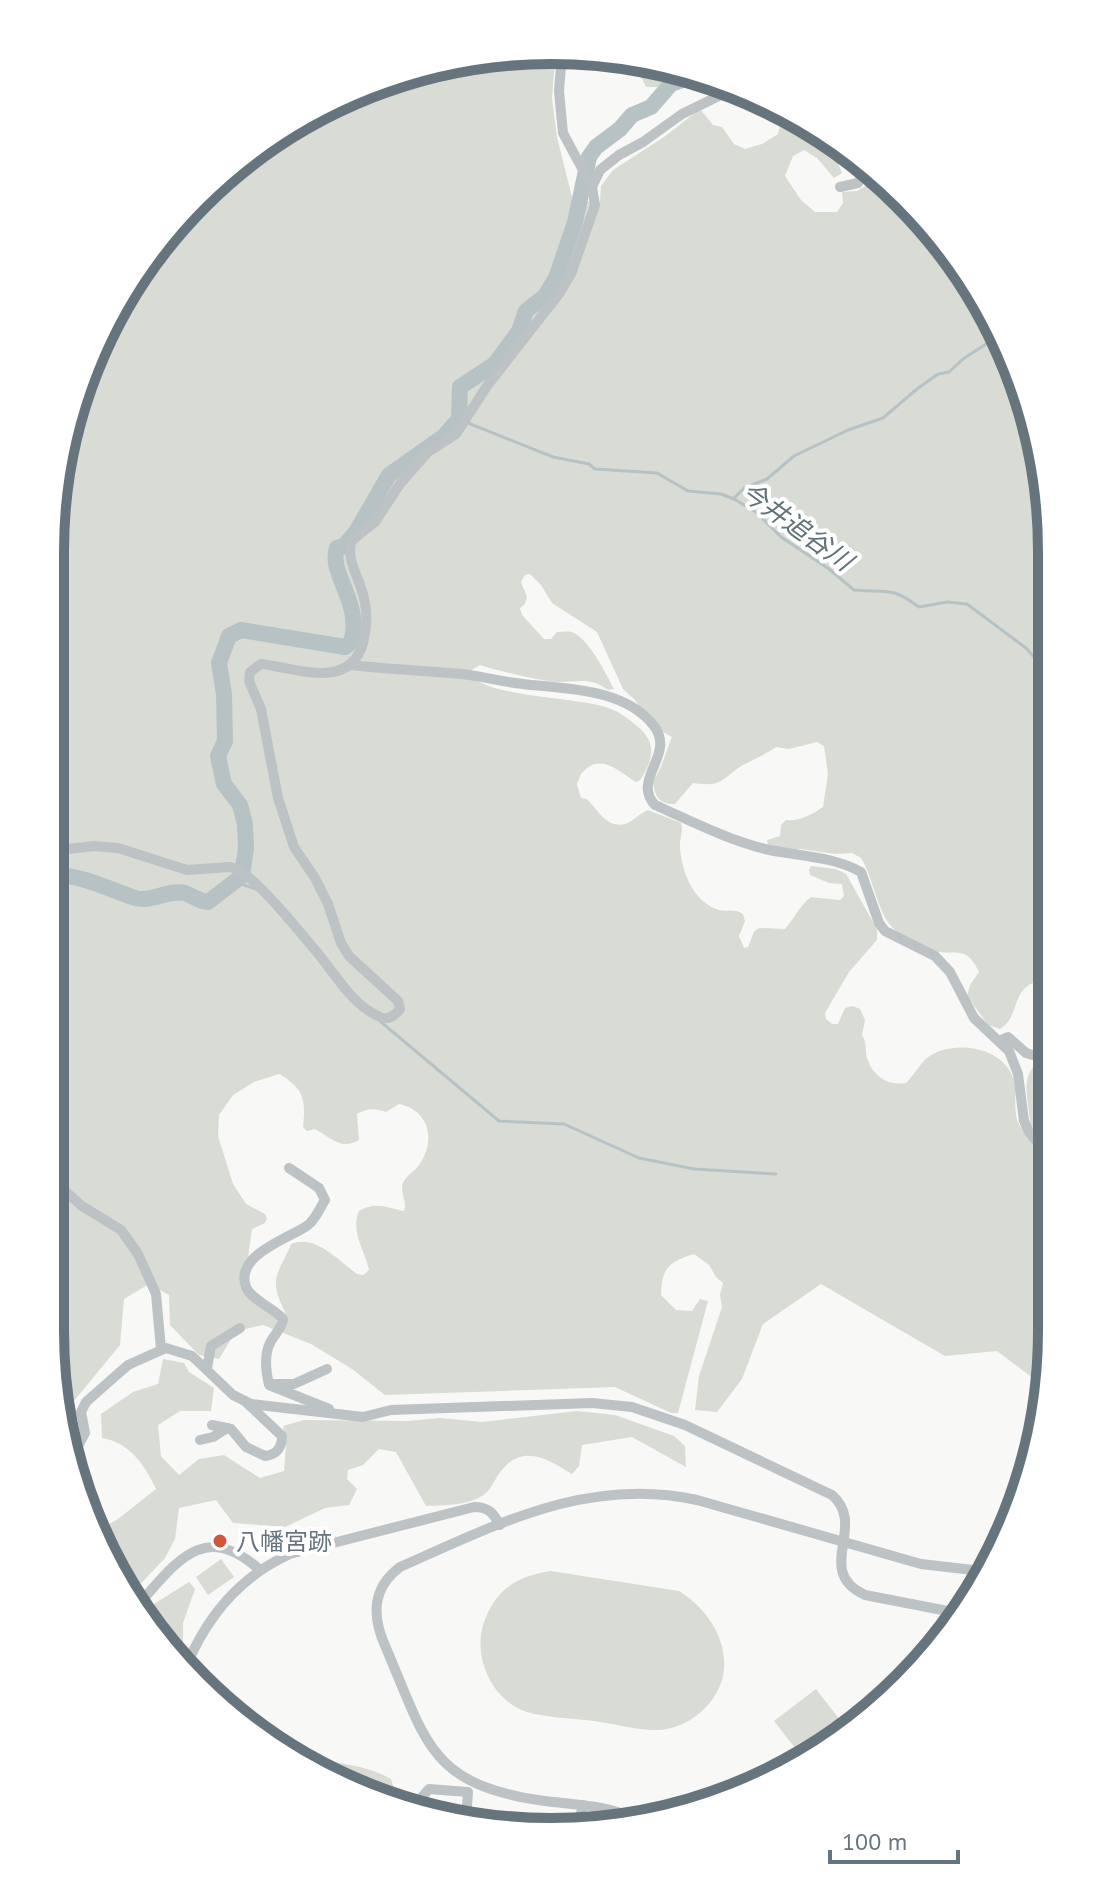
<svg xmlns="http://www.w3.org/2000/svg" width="1102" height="1882" viewBox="0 0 1102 1882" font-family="'PT Sans','Noto Sans JP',sans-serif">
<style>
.green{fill:#d8dcd5;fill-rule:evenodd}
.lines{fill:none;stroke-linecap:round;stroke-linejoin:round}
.stream{stroke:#b7c2c5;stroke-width:3}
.river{stroke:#b7c2c5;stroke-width:16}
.minor{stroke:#bdc2c5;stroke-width:10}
.poi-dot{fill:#d1563d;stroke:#fff;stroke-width:3}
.labels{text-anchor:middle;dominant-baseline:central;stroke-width:8;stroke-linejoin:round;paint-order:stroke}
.poi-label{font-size:24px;fill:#66757d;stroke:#fff;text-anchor:start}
.water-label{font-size:26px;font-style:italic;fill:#617378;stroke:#fff}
.rim{fill:none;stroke:#66757d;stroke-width:10}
</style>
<rect width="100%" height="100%" fill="#f8f8f6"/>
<g class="green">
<path d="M453 60H555L552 98 557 137 573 201 600 202 601 186 613 170 664 137 700 109 713 125 722 127 734 144 745 149 762 144 778 134 781 120 791 118 825 133 842 173 834 178 817 158 804 150 793 156 785 176 801 200 815 212H837L843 203 842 192 857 191 865 186 866 178 873 170 906 197 985 300 1026 390 1051 518V995L1047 988 1036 982C1011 989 1020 1017 1000 1029L988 1025 967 996 970 985 979 972C966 944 956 956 933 951 920 948 900 936 891 926 877 910 873 877 861 858L852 853 836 854 800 849 784 853 768 846 767 840 780 836 781 825 786 820C798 822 813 814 823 807L828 774 824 746 817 742 789 749 776 747C766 754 757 758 747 763 721 776 727 788 693 783L675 804C659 805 654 795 653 781 664 765 665 752 672 737L656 728 634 699 623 689 597 632 552 603 541 585 530 574 525 575 521 582 527 597 525 604 520 608 522 615 544 639H551L557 632C564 632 570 630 576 634 592 645 605 672 614 689L608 690C588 674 570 685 548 681 525 677 502 672 480 665L468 672C484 699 580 696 611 709 621 713 629 719 637 726 657 742 654 760 640 780L636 782C618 771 600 751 581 774L577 784 581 798 587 799C597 809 607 829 625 824 632 822 640 813 648 810L681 823C684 832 679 839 680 848 682 872 693 902 719 910 728 912 735 908 743 914L745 921 739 936 744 948 748 947 754 932 759 928 785 929C795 918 799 906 811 897L840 900 844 896 842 884 829 883 810 875 809 870 811 866 836 869 846 874 877 929V940L849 972 825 1013 826 1019 832 1024H838L845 1008 853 1006 860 1009 865 1020 862 1035C868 1044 864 1051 868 1061 875 1078 889 1086 906 1083 914 1075 919 1065 927 1058 951 1039 1003 1046 1013 1078 1019 1097 1009 1117 1025 1132L1030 1128C1031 1102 1013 1068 1051 1057V1364L1046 1388 997 1351 945 1356 821 1284 763 1324 742 1379 717 1412 695 1410 699 1376 722 1307 720 1295 723 1283 716 1277 709 1265 694 1254C668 1262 662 1268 661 1295L676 1310 692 1311 700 1299 708 1301 678 1413H671L615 1387 385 1395 352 1369 311 1344 263 1325 236 1331 219 1359 199 1355 170 1325 169 1295 149 1284 124 1299 120 1345 64 1413 50 1331 51 518 76 390 134 273 272 135ZM279 1074C304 1088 306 1100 303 1127L307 1131 315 1129C330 1137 341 1151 359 1140L357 1114C367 1108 375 1108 386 1112L399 1104C428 1110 436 1138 421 1162 417 1170 408 1174 404 1181 398 1190 408 1201 404 1211 387 1208 377 1201 359 1211 350 1232 365 1250 369 1270L363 1275 357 1274C339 1261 315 1234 291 1244 287 1256 277 1269 276 1281 275 1294 283 1307 288 1319L249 1286C246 1265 249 1250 252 1229L265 1223 267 1219 265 1214 246 1204 233 1184 218 1136 219 1115 233 1095 254 1082Z"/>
<path d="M637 60H648L683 74 658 87H646L636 66Z"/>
<path d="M163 1359 184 1363 189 1372 214 1388 211 1411H180L158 1425 161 1456 179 1475 199 1459 224 1455 260 1478 284 1471 286 1446 283 1426 304 1420 408 1421 440 1418 482 1422 577 1411 615 1415 674 1436 685 1446 686 1467 632 1437 582 1445 579 1466 572 1474C548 1459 523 1443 501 1471 496 1477 492 1487 487 1492 472 1506 445 1505 426 1506L396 1452 379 1449 363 1465 348 1470 347 1479 357 1489 349 1505 325 1508 285 1527 233 1523 216 1500 179 1508 175 1539 165 1558 131 1594 112 1557 118 1547 97 1531 118 1519 156 1489C144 1464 130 1443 102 1438L101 1414 133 1392 158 1384Z"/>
<path d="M221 1559 234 1577 208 1595 196 1577Z"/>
<path d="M551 1571 679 1591C703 1606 723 1632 724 1660 727 1695 695 1727 660 1730 639 1731 615 1724 594 1721 572 1718 548 1718 527 1712 492 1701 472 1656 484 1622 496 1589 517 1576 551 1571Z"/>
<path d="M189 1582 195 1589 183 1623V1644L176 1657 153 1636 141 1612Z"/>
<path d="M816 1689 847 1729 802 1757 774 1721Z"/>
<path d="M301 1760C329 1761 368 1765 391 1779L399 1805Z"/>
</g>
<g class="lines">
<g class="stream">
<path d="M468 423 553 457 589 464 595 469 657 473 688 491 721 494 734 499 756 512 781 537 829 569 854 590C887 593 891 586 919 607L947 602 967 604 1026 648 1039 663 1051 671"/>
<path d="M733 499 744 488 767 479 794 456 848 430 883 418 917 389 938 374 949 372 963 359 1000 335"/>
<path d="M239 880 244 885 256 889"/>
<path d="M381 1022 499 1121 564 1124 639 1158 694 1169 776 1174"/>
</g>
<path class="river" d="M51 876C72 871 114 891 135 898 151 903 168 889 185 893 194 896 199 902 208 902L242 876 246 848 245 824 240 805 224 784 218 756 225 741 224 694 219 663 229 636 241 630 345 647 351 642C363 603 328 574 337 548L344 546 356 532 389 475 443 437 459 419 460 387 495 364 519 331 526 311 545 296 556 278 575 222 589 157 596 147 620 129 632 115 651 107 671 84 691 77"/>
<g class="minor">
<path d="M772 117 783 115"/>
<path d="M592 187 600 170 619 155 643 142 682 114 727 92"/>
<path d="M840 187 858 183 867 166"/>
<path d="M351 665C388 669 425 671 462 674 482 676 502 682 523 684 566 689 625 688 654 726 676 755 631 779 655 805 691 821 726 839 765 849 796 856 833 856 861 872L879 923 885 931 935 956 950 972 974 1018 1009 1051 1018 1074 1024 1121 1029 1132 1051 1160"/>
<path d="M51 851 94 846 118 848 187 870 230 867 240 870C268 892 293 924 316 951 335 974 352 1005 380 1017 389 1021 395 1015 400 1009L398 1001 349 956 341 943 328 904 315 878 294 847 278 798 261 709 249 681 250 672 261 664C297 668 349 691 363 643 368 625 367 605 361 588 356 573 346 556 352 540L375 522 400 484 428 452 456 434 487 386 559 294 571 274 595 205 592 187 563 133 559 91 561 66 564 60"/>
<path d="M999 1041 1008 1037 1026 1053 1036 1056 1044 1052 1051 1040"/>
<path d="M289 1168 319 1188 325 1200C320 1208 315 1220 308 1225 291 1238 234 1254 246 1287 251 1300 274 1308 283 1319 282 1329 274 1334 270 1343 264 1355 266 1372 269 1385L329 1409"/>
<path d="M50 1178 82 1206 121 1230 138 1254 156 1294 161 1349"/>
<path d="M207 1368 211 1346 240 1328"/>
<path d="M272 1384H294L327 1369"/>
<path d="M212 1425 231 1429 246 1447 265 1456C277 1455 282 1447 282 1436L247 1403"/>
<path d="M200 1440 213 1437 227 1428"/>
<path d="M70 1454 76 1450 85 1433 81 1412 86 1402 128 1365 166 1348 192 1356 233 1395 251 1404 363 1417 391 1410 592 1403 632 1407 685 1425 832 1495C868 1526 813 1571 865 1595L963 1614"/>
<path d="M137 1606C176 1563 203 1519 260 1570"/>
<path d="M186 1667C207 1616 239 1577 290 1554L474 1507C489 1507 493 1513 500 1525"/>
<path d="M411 1810 429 1789 468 1792 466 1819"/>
<path d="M635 1819C607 1805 576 1805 545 1801 429 1785 427 1743 386 1648 372 1617 371 1589 400 1567 498 1524 588 1476 697 1500L921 1564 973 1570 988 1568"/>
<path d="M577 1830 583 1805"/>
</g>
</g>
<circle class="poi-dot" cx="220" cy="1541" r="8"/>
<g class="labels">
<g class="poi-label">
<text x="236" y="1541">八幡宮跡</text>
</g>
<g class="water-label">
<text transform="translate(797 526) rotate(36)">今井追谷川</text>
</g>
</g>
<path d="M0 0H1102V1882H0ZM551 64H551A487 487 0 0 1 1038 551V1331A487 487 0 0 1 551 1818H551A487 487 0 0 1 64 1331V551A487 487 0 0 1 551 64Z" fill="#fff" fill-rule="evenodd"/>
<path class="rim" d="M551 64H551A487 487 0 0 1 1038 551V1331A487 487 0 0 1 551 1818H551A487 487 0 0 1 64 1331V551A487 487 0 0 1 551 64Z"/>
<path d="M830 1850v12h128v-12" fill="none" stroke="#66757d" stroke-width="4"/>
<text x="842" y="1850" font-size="24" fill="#66757d" stroke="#ffffff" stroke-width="6" paint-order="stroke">100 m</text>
</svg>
